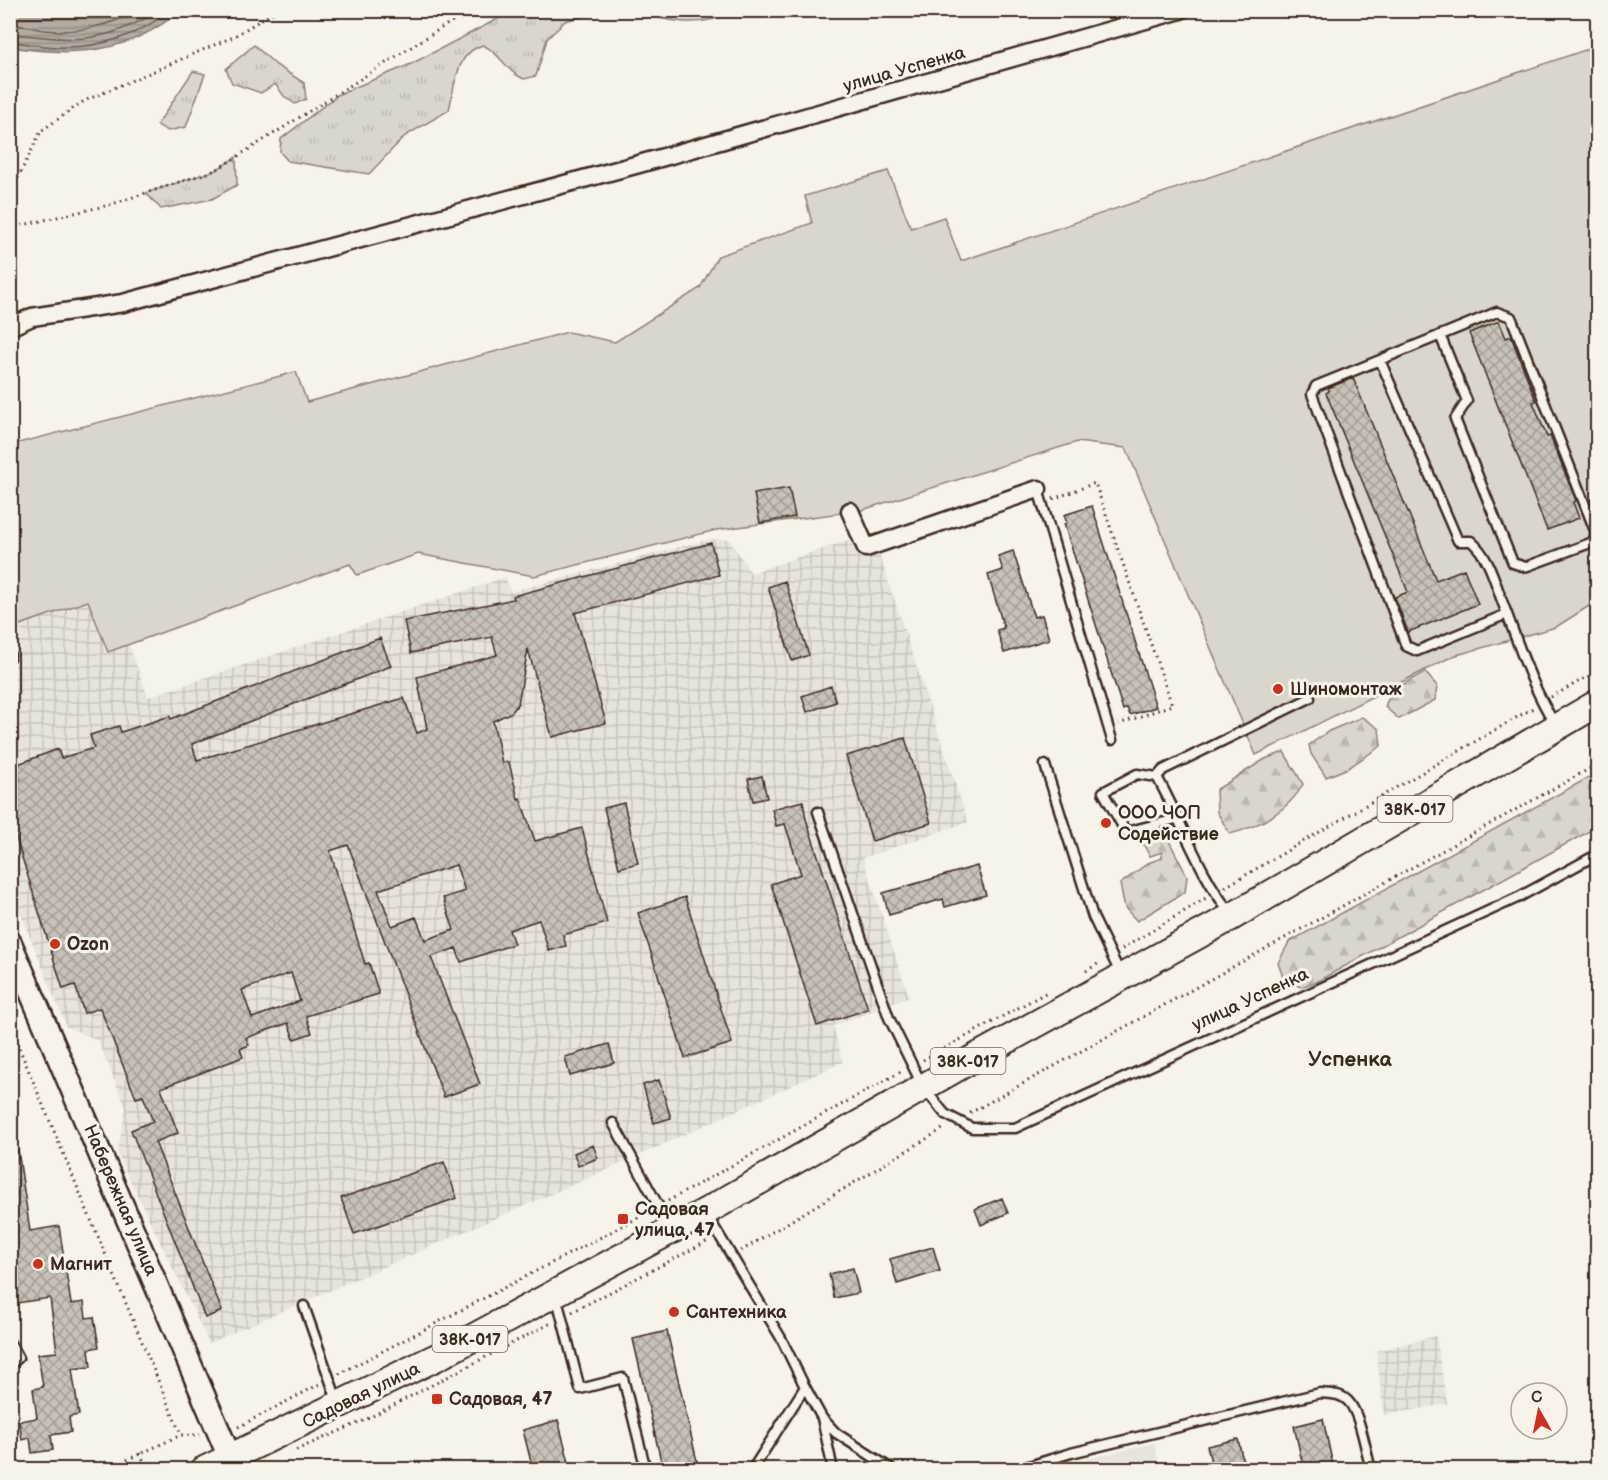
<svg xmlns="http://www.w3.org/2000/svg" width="1608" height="1480" viewBox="0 0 1608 1480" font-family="'Balsamiq Sans',sans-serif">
<defs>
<pattern id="industrial-grid" width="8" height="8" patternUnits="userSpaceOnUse" patternTransform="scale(1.5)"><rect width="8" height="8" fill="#e9e4d9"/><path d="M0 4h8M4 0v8" fill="none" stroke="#c9c4ba"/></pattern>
<pattern id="grass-tufts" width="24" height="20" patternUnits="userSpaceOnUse" patternTransform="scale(1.5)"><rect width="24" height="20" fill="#dbd6cb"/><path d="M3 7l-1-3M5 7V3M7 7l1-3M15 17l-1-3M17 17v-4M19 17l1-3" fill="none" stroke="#bdb8ae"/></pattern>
<pattern id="forest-firs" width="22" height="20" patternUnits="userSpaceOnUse" patternTransform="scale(1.5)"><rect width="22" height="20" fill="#dbd6cb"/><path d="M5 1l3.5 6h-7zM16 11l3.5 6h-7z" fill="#bdb8ae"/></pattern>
<pattern id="water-rules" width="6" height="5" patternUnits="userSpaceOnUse" patternTransform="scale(1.5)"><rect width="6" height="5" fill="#b4aca0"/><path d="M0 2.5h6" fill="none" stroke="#948c82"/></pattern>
<pattern id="building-cross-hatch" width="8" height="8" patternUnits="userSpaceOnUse" patternTransform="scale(1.5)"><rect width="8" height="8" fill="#c8c1b6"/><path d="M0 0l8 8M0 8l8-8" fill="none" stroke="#a49d93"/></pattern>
</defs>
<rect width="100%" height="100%" fill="#f7f3e8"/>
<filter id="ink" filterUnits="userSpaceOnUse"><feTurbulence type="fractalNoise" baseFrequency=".0167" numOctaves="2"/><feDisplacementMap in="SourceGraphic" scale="12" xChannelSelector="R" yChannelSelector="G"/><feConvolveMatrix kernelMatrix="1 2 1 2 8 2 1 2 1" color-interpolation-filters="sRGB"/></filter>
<g filter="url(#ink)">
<path fill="#e9e4d9" d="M1154,1443L1160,1469H1046Z"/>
<path fill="url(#industrial-grid)" d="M872,532L968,822L863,858L909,997L833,1026L843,1062L618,1165L209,1343L117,1153L126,1108L98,1041L66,1026L11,890L10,749L15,738L10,717V603L21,625L88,601L108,652L129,645L148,697L506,577L510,592L710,539H729L751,573Z
M1436,1336L1447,1404L1384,1415L1376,1351Z"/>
<path fill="url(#grass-tufts)" stroke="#8b8074" stroke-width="1.5" d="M513,11H604L565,21L547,39L536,76L524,79C504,70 503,55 483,45C456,52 455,85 449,110L405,136L369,174L288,161L280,152L281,139L339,94L411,64Z
M630,11H736C696,30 670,21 630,11Z
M254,45L276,65L304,83L306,99L295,104L284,96L275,84L261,93L232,83L226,69Z
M193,71L205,74L186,127L168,131L157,125Z
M236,157L237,185L212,199L161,209L146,193L216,170Z"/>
<path fill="url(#forest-firs)" stroke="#8b8074" stroke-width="1.5" d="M1425,672L1437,686L1435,700L1399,719L1385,707C1390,688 1409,681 1425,672Z
M1362,717L1379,729L1381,746L1348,768L1326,777L1311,754L1309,745L1329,731Z
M1284,752L1303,784C1290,810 1258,827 1230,834L1217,812L1216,790L1265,759Z
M1597,773V827L1318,981L1301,987L1284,980L1278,963L1289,942Z
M1164,831L1187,876L1185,892L1137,921L1125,908L1120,884L1148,863L1162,858V852L1150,856L1142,842Z"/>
<path fill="#dbd6cb" stroke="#8b8074" stroke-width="1.5" d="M1597,46V601L1556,627L1453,656L1256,755L1126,448L1077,442L862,510L716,530L534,576L418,554L357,575L350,564L108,652L88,601L20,625L11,603L10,445L296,372L307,402L568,332L615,342L700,288L718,256L812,223L805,196L888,171L911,228L944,217L961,261Z"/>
<path fill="url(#water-rules)" stroke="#84786c" stroke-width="1.5" d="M10,11L11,10L180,11C128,54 75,57 11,47Z"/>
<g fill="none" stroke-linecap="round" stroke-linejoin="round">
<path stroke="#6b5e52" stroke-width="1.5" d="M10,25C22,25 33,28 44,30C79,34 109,25 141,10
M10,34C60,37 85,47 134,24C142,20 152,16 159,10
M10,42C28,43 44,47 62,47C100,48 141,35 170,10"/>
</g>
<path fill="url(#building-cross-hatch)" stroke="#3b2a1e" stroke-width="1.5" fill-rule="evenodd" d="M1499,321L1506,338L1511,336L1536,401L1533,402L1547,437L1550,436L1576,501L1573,502L1579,518L1547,530L1469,333Z
M1353,378L1436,580L1464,569L1478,604L1408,632L1395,597L1408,592L1326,393L1329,391L1328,388Z
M789,488L795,517L760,523L754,494Z
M1092,506L1156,707L1130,715L1127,708L1123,710L1064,524L1067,523L1064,515Z
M711,543L719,575L575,613L606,723L552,737L528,649L518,704L512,712L493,721L502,763L509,762L518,799L520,798L535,841L582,828L607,923L563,935L566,946L549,951L539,920L509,930L514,944L461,962L456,948L431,957L480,1084L444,1097L348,845L330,851L365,964L369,963L379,994L306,1016L312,1033L294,1039L288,1023L246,1038L249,1045L240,1049L243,1057L161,1088L178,1133L155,1142L222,1311L205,1318L131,1130L153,1121L143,1096L136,1098L100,1008L84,1013L75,985L63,989L10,819V783L20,780L13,766L58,749L61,758L94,748L90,735L119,726L121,732L170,716L171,719L380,638L391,666L192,744L197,760L404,698L417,733L427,729L417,677L497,655L492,637L411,653L404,621L514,599L513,596ZM456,865L465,891L443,898L454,930L425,940L416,917L392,926L378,890ZM291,973L300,1001L252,1018L242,990Z
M1013,551L1034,617L1042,615L1049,639L1004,653L997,630L1004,628L988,575L1003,570L998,556Z
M785,581L809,655L792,661L768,587Z
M831,686L836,702L807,712L802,696Z
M905,738L931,823L872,841L846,756Z
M762,776L767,798L753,801L748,779Z
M803,801L806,819L868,1009L817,1026L771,884L801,874L785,824L776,826L772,809Z
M624,803L638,863L619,868L604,808Z
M977,866L986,895L945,907L943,899L889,915L883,893Z
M685,897L732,1043L685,1058L638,913Z
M609,1044L614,1063L570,1076L565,1057Z
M659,1080L671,1118L654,1123L643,1085Z
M593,1145L598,1158L578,1166L574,1153Z
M10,1150H18L30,1231L59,1226L71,1304L84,1302L86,1318L94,1317L99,1347L89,1349L91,1367L72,1369L79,1415L69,1417L71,1432L51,1435L53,1450L32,1453L30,1438L22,1440L19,1421L37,1418L33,1389L43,1387L38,1354L57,1352L50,1298L10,1304Z
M444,1162L457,1198L354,1234L341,1198Z
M1002,1198L1008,1213L981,1225L975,1209Z
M933,1247L940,1271L897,1284L890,1259Z
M853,1268L859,1293L834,1298L829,1274Z
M667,1331L699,1470H663L633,1339Z
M1323,1419L1334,1470H1304L1294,1426Z
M558,1420L571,1470H533L523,1430Z
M1238,1439L1245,1470H1213L1207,1446Z"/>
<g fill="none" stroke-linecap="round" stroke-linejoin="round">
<g stroke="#3b2a1e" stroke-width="13">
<path id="service" d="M1380,360L1497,312L1511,317L1596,533L1593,542L1525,567L1513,563L1455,419L1467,401L1440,335
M1038,489L1112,740
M1507,614L1417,651L1406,646L1312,394L1316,386L1380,360L1458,541H1471C1489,557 1494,579 1502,601C1518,642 1531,686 1555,724
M10,654V657
M1045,765L1093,917L1121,975
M1157,777L1163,770L1310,698
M818,812L889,1018L923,1087L945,1114L972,1128H1015L1519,897L1598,854
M1180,818L1126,832L1103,792L1137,774L1157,777C1182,822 1199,874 1231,914
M613,1123L670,1227
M707,1215L781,1338L805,1387L752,1470
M556,1295L580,1389L623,1378L646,1470
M304,1306L338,1403
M10,1343L18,1358L10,1365
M805,1387L822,1418L836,1433L893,1470
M822,1418L833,1470
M1016,1470L1071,1453L1320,1393C1330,1394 1340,1393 1348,1401C1360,1413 1366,1452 1371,1470"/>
</g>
<g stroke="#3b2a1e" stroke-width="21">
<path id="minor" d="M10,327L32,317L123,303L639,164L1181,10
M850,511L866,548L1038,489"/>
</g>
<g stroke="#3b2a1e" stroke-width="27">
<path id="secondary" d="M10,943L230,1458"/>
</g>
<g stroke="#3b2a1e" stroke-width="30">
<path id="primary" d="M204,1470L439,1356L705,1212L976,1057L1233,916L1598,703"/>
</g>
<path stroke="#3b2a1e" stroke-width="3" stroke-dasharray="1.5 4.5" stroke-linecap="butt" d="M10,194L41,131L84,101L233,37L277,10
M10,228L109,205L216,170L470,10
M1053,499L1095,483L1172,705L1119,724
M1551,697L1598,671
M1225,887L1533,708
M1122,949L1206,898
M1086,971L1101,962
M10,1026L181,1435
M923,1060L1049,991
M970,1113L1598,764
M668,1201L904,1070
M741,1251L946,1127
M572,1312L710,1240
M339,1374L649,1212
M238,1427L320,1384
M296,1450L363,1421L553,1322
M140,1453L148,1470
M105,1470L181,1435H200"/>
<use href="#service" stroke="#f7f3e8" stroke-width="8"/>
<use href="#minor" stroke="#f7f3e8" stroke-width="16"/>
<use href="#secondary" stroke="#f7f3e8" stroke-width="22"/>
<use href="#primary" stroke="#f7f3e8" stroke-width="26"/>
</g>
</g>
<g fill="#c8321e" stroke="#f7f3e8" stroke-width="2">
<circle cx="1278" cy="689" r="6"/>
<circle cx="1106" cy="823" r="6"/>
<circle cx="55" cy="944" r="6"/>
<rect x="617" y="1213" width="12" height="12" rx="3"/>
<circle cx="38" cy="1264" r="6"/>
<circle cx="674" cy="1312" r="6"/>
<rect x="431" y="1393" width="12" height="12" rx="3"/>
</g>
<g text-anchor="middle" stroke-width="6" stroke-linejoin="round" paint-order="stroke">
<g fill="#f7f3e8" stroke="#73665b" stroke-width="1.5">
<rect x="1377.5" y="796" width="75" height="26" rx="4.5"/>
<rect x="930.5" y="1048" width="75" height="26" rx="4.5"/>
<rect x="432.5" y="1326" width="75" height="26" rx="4.5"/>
</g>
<g font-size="16" font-weight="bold" fill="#3b2a1e">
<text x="1415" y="815">38К-017</text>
<text x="968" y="1067">38К-017</text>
<text x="470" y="1345">38К-017</text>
</g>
<g font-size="18" fill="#3b2a1e" stroke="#f7f3e8">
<text transform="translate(904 69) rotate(-16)" y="6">улица Успенка</text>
<text transform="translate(1250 999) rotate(-25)" y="6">улица Успенка</text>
<text transform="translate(121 1200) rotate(67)" y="6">Набережная улица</text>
<text transform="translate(361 1395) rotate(-26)" y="6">Садовая улица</text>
</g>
<g font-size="18" font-weight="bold" fill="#3b2a1e" stroke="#f7f3e8" text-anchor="start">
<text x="1290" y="695">Шиномонтаж</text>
<text x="1118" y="819">ООО ЧОП<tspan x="1118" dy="21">Содействие</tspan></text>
<text x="67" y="950">Ozon</text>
<text x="635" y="1215">Садовая<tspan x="635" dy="21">улица, 47</tspan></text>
<text x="50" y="1270">Магнит</text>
<text x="686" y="1318">Сантехника</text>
<text x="449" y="1405">Садовая, 47</text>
</g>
<g font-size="21" font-weight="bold" fill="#3b2a1e" stroke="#f7f3e8">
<text x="1350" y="1066">Успенка</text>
</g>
</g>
<rect width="1608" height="1480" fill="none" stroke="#f7f3e8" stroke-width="36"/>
<rect x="18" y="18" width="1572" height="1444" fill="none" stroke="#3b2a1e" stroke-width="2" filter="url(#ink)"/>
<g transform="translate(1539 1411) rotate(351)"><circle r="28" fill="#f7f3e8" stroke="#aca397" stroke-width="1.5"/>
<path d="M0-4.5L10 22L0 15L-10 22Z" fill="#c8321e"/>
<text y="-9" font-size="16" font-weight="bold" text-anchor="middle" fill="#3b2a1e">С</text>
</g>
</svg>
